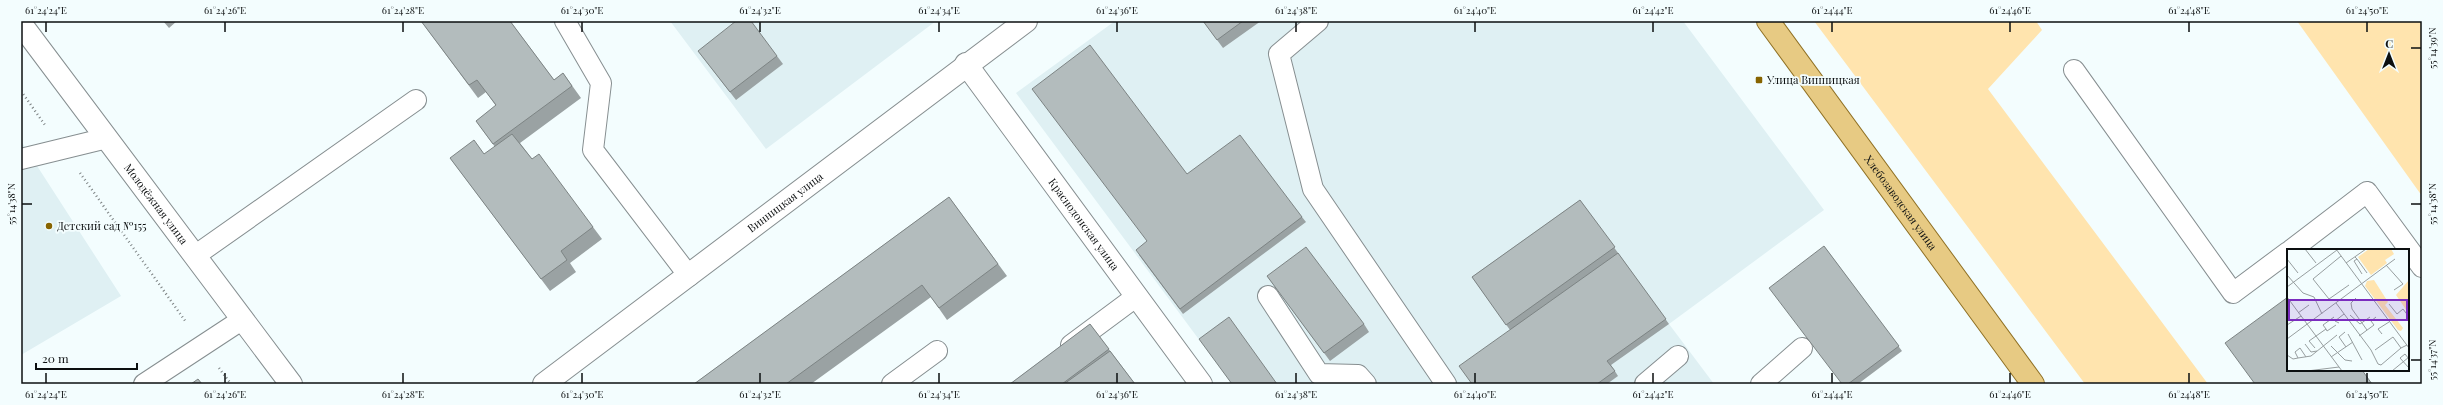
<svg xmlns="http://www.w3.org/2000/svg" width="2443" height="405" viewBox="0 0 2443 405" font-family="'Playfair Display',serif">
<rect width="100%" height="100%" fill="#f3fdfe"/>
<path fill="#dff0f3" d="M670,21H936L766,149Z
M1115,21H1683L1824,210L1669,324L1714,384H1232L1016,93Z
M21,141L121,296L21,355Z"/>
<path fill="#ffe4ae" d="M1814,21H2036L2042,30L1988,89L2208,384H2085Z
M2297,21H2422V196Z"/>
<g fill="none" stroke-linecap="round" stroke-linejoin="round">
<g stroke="#868e90" stroke-width="22">
<path id="service" d="M565,21L601,83L593,150L689,276
M1318,21L1279,54L1313,189L1446,384
M2074,70L2233,293L2288,252
M21,159L107,138
M2291,250L2367,192L2422,267
M196,255L416,100
M1268,296L1319,374L1358,375L1366,384
M1071,345L1137,296
M144,384L243,319
M892,384L937,351
M1645,384L1678,356
M1761,384L1802,348"/>
</g>
<g stroke="#868e90" stroke-width="24">
<g id="minor">
<path id="s1" d="M21,24L291,384"/>
<path id="s2" d="M966,64L1201,384"/>
</g>
</g>
<g stroke="#868e90" stroke-width="24">
<g id="tertiary">
<path id="s3" d="M544,384L1026,21"/>
</g>
</g>
<g stroke="#907125" stroke-width="24">
<g id="primary">
<path id="s4" d="M1768,21L2033,384"/>
</g>
</g>
<path stroke="#7e8485" stroke-width="2.5" stroke-dasharray="1 3" stroke-linecap="butt" d="M21,91L45,125
M80,173L186,322
M219,368L231,384"/>
<use href="#service" stroke="#fff" stroke-width="20"/>
<use href="#minor" stroke="#fff" stroke-width="22"/>
<use href="#tertiary" stroke="#fff" stroke-width="22"/>
<use href="#primary" stroke="#e7ca83" stroke-width="22"/>
</g>
<path fill="#9aa2a3" d="M163,21H177L169,28Z
M421,21H510L554,80L563,73L581,98L520,143L532,159L593,227L602,239L570,263L576,272L550,291L450,158L484,154L495,147L476,121L496,106L486,92L478,98Z
M1203,21H1261L1223,48Z
M698,51L777,56L783,64L736,100Z
M1187,174L1302,217L1306,222L1183,314L1139,255Z
M949,197L1007,276L947,320L931,297L811,384H694Z
M1580,200L1669,324L1611,365L1618,376L1607,384H1472L1510,330L1472,277Z
M1824,246L1902,351L1858,384H1842Z
M1267,276L1364,324L1369,332L1330,361Z
M1090,324L1135,384H1010Z"/>
<path fill="#b3bcbd" stroke="#7d8484" d="M421,21H510L554,80L563,73L572,86L493,144L476,121L496,105L477,80L469,85Z
M736,21H751L777,56L730,92L698,51Z
M1203,21H1243L1217,40Z
M1090,45L1187,174L1240,135L1302,217L1180,309L1136,250L1147,241L1032,89Z
M512,134L532,159L539,154L593,227L561,251L567,260L541,279L450,158L474,140L484,154Z
M949,197L998,264L939,308L922,285L786,384H694Z
M1580,200L1615,247L1506,325L1472,277Z
M1824,246L1899,346L1848,384H1842L1769,288Z
M1306,247L1364,324L1324,353L1267,276Z
M1618,253L1666,319L1607,361L1615,371L1597,384H1472L1459,366Z
M2288,297V370H2362L2372,384H2255L2225,343Z
M1229,317L1277,384H1232L1199,339Z
M1090,324L1109,349L1062,384H1010Z
M1110,351L1135,384H1064Z
M198,379L202,384H191Z"/>
<path fill="none" stroke="#0c0f10" stroke-width="1.5" d="M46,22V32M225,22V32M403,22V32M582,22V32M760,22V32M939,22V32M1117,22V32M1296,22V32M1475,22V32M1653,22V32M1832,22V32M2010,22V32M2189,22V32M2367,22V32M2411,48H2421M22,204H32M2411,204H2421M2411,360H2421M46,373V383M225,373V383M403,373V383M582,373V383M760,373V383M939,373V383M1117,373V383M1296,373V383M1475,373V383M1653,373V383M1832,373V383M2010,373V383M2189,373V383M2367,373V383"/>
<g fill="#876400" stroke="#f3fdfe" stroke-width="1.5">
<rect x="1755" y="76" width="8" height="8" rx="2"/>
<circle cx="49" cy="226" r="4"/>
</g>
<g text-anchor="middle" stroke-width="3.5" stroke-linejoin="round" paint-order="stroke">
<g font-size="11" fill="#0c0f10" stroke="#f3fdfe" text-anchor="start">
<text x="1767" y="84">Улица Винницкая</text>
<text x="57" y="230">Детский сад №155</text>
</g>
<g font-size="11" fill="#0c0f10" stroke="#f3fdfe">
<text dy="4" stroke="none"><textPath href="#s4" startOffset="225">Хлебозаводская улица</textPath></text>
<text dy="4" stroke="none"><textPath href="#s1" startOffset="225">Молодёжная улица</textPath></text>
<text dy="4" stroke="none"><textPath href="#s3" startOffset="302">Винницкая улица</textPath></text>
<text dy="4" stroke="none"><textPath href="#s2" startOffset="199">Краснодонская улица</textPath></text>
</g>
</g>
<g transform="translate(2287 249)">
<rect width="122" height="122" fill="#f3fdfe"/>
<path d="M82,0H104L107,5L98,11L100,14L84,26L71,8ZM87,31L101,53L98,56L116,79L114,82L111,81L78,37L80,32ZM122,31V65L109,46Z" fill="#ffe4ae"/>
<path fill="none" stroke="#979e9f" stroke-width="1" d="M18,0L29,14M49,0L122,99M54,7L26,30L42,50L62,36M68,8L70,10L67,12L75,25M0,10L11,24M70,10L80,24M59,14L79,0M99,16L116,35L107,41M0,26L16,44L27,48L35,65M0,38L50,1M0,48L55,122M69,49L64,54L65,60L80,81M49,54L84,101L91,115L94,116L114,99M102,55L110,65L116,60L122,68M11,64L22,56M63,66L73,75L83,68M52,74L48,72L57,65M0,76L14,67M39,80L40,82L49,76M58,83L52,88L59,98M61,85L75,111M95,85L91,80L102,73M72,87L87,76L84,72L89,68M0,90L108,10M18,95L24,103L30,102M44,97L58,111L65,112M28,99L22,92L39,80L36,76L47,68M88,101L106,88L114,99L120,96M0,106L6,110L11,109M19,108L13,99L8,103L11,109L24,107L50,86M44,108L66,93M122,110L118,105L113,109L122,119M20,122L52,118M105,122L122,108"/>
<path fill="#7b2cbf" fill-opacity="0.15" stroke="#7b2cbf" stroke-width="2" d="M2,51H120V71H2Z"/>
<rect width="122" height="122" fill="none" stroke="#0c0f10" stroke-width="2"/>
</g>
<rect width="2443" height="405" fill="none" stroke="#f3fdfe" stroke-width="44"/>
<g transform="translate(2389 54)" stroke="#f3fdfe" stroke-width="3" paint-order="stroke">
<path d="M0-3L7 15L0 10L-7 15Z" fill="#0c0f10"/>
<text y="-6" font-size="11" font-weight="bold" text-anchor="middle" fill="#0c0f10">С</text>
</g>
<path d="M36 363v6h101v-6" fill="none" stroke="#0c0f10" stroke-width="2"/>
<text x="42" y="363" font-size="12" fill="#0c0f10" stroke="#f3fdfe" stroke-width="3" paint-order="stroke">20 m</text>
<rect x="22" y="22" width="2399" height="361" fill="none" stroke="#0c0f10" stroke-width="1.5"/>
<g font-size="10" text-anchor="middle" fill="#0c0f10">
<text x="46" y="14">61°24'24"E</text>
<text x="225" y="14">61°24'26"E</text>
<text x="403" y="14">61°24'28"E</text>
<text x="582" y="14">61°24'30"E</text>
<text x="760" y="14">61°24'32"E</text>
<text x="939" y="14">61°24'34"E</text>
<text x="1117" y="14">61°24'36"E</text>
<text x="1296" y="14">61°24'38"E</text>
<text x="1475" y="14">61°24'40"E</text>
<text x="1653" y="14">61°24'42"E</text>
<text x="1832" y="14">61°24'44"E</text>
<text x="2010" y="14">61°24'46"E</text>
<text x="2189" y="14">61°24'48"E</text>
<text x="2367" y="14">61°24'50"E</text>
<text transform="translate(2432 48) rotate(-90)" y="4">55°14'39"N</text>
<text transform="translate(11 204) rotate(-90)" y="4">55°14'38"N</text>
<text transform="translate(2432 204) rotate(-90)" y="4">55°14'38"N</text>
<text transform="translate(2432 360) rotate(-90)" y="4">55°14'37"N</text>
<text x="46" y="398">61°24'24"E</text>
<text x="225" y="398">61°24'26"E</text>
<text x="403" y="398">61°24'28"E</text>
<text x="582" y="398">61°24'30"E</text>
<text x="760" y="398">61°24'32"E</text>
<text x="939" y="398">61°24'34"E</text>
<text x="1117" y="398">61°24'36"E</text>
<text x="1296" y="398">61°24'38"E</text>
<text x="1475" y="398">61°24'40"E</text>
<text x="1653" y="398">61°24'42"E</text>
<text x="1832" y="398">61°24'44"E</text>
<text x="2010" y="398">61°24'46"E</text>
<text x="2189" y="398">61°24'48"E</text>
<text x="2367" y="398">61°24'50"E</text>
</g>
</svg>
